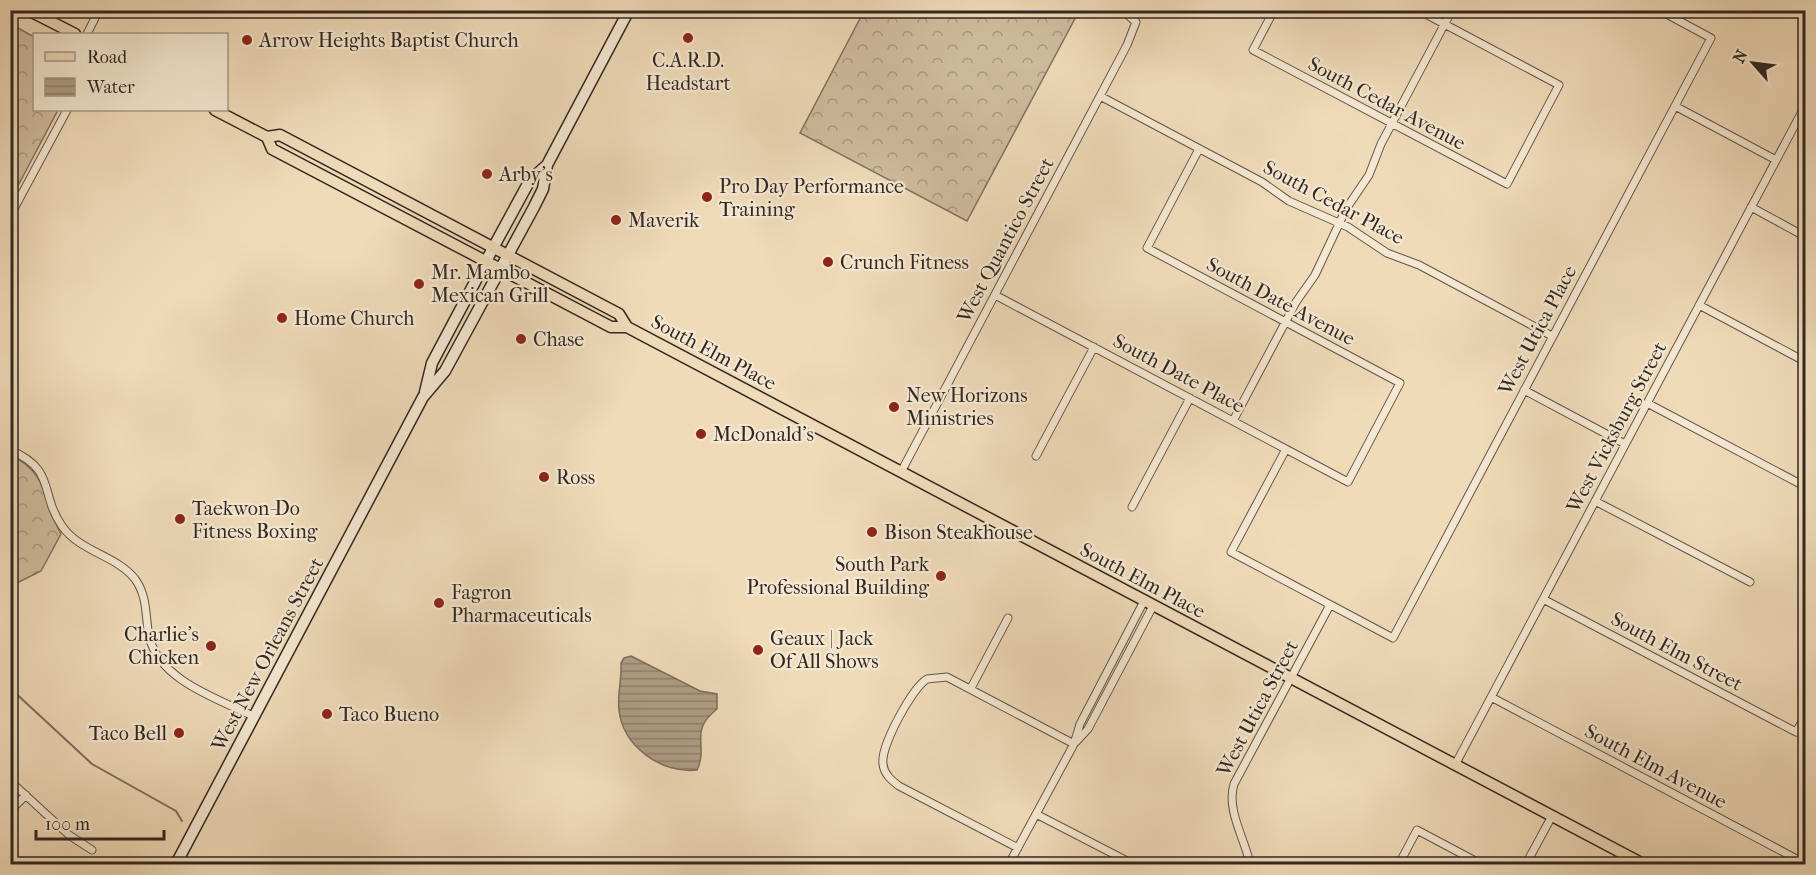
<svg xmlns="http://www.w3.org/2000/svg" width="1816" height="875" viewBox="0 0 1816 875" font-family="'IM FELL French Canon',serif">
<defs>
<pattern id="forest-crowns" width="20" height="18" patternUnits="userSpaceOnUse" patternTransform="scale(1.5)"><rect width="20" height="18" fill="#d0bc9f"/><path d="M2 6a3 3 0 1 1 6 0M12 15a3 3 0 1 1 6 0" fill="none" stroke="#a99981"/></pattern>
<pattern id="water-rules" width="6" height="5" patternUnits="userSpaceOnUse" patternTransform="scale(1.5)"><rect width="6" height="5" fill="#af9e85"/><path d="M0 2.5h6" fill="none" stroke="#8f816c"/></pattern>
</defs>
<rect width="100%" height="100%" fill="#f0dbb9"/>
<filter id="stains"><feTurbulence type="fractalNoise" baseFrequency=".00333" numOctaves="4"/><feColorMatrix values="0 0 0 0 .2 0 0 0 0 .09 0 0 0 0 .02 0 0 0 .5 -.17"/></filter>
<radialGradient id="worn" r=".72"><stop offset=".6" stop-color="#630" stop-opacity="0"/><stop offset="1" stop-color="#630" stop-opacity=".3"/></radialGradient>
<path fill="url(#forest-crowns)" stroke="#817260" stroke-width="1.5" d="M864,11H1079L967,221L800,133Z
M11,24L34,37V110H58L11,199Z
M11,456C48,471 44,503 61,534L41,571L11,586Z"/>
<path fill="url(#water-rules)" stroke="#7d6e5d" stroke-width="1.5" d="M631,656L700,691L717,694V709C688,732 709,744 697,770C662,774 623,747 619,710C617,695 622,679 621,663L624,658Z"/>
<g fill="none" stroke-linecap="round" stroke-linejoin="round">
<path stroke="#7d6e5d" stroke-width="2" d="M10,688L92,764L176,811L182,821
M1597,864V863"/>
<g stroke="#625447" stroke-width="9">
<path id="street" d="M1274,10L1253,50L1507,184L1559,85L1418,10
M87,34L99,10
M1100,96L1262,182L1289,201L1348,227L1387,253L1419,265L1552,336
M1675,106L1776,160
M1751,207L1806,237
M10,216L67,110
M995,295L1348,482L1400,383L1147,248L1199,149
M1699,305L1806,362
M1524,390L1625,444
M1647,403L1806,487
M1233,421L1296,302L1315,275L1346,209L1369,175L1381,144L1452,10
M1286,449L1231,552L1393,638L1711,38L1659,10
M10,450C57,470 39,493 62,526C80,552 116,555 135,579C148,597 145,616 149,636C159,681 219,699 255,717
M1036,456L1094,347
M901,472L1127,45L1136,22L1122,10
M1595,501L1750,582
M1132,507L1190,398
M1543,599L1796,732L1806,715
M971,688L1008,618
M1491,697L1806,864
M1076,742L1088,729L1153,606
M1455,765L1806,104
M10,781L69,835L92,850
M10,811L26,795
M1036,814L1133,864
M1018,848L899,786C891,780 884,774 883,764C880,747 912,688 927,679L947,677L1074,744
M1009,864L1074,744L1080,724L1144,601
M1250,864C1245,839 1226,810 1234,784L1330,605
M1399,864L1417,830L1481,864
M1526,864L1552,816"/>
</g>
<g stroke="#322721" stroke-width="13">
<path id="secondary" d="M425,392L432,363L493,248L530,180L547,165
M176,864L423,397L445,371L534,207L543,189L547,165L629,10"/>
</g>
<g stroke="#322721" stroke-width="13">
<path id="primary" d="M28,10L75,34
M215,110L267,137L280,135L619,314L627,327
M267,137L272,149L611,327H627L1643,864"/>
</g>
<use href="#street" stroke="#f5e8d2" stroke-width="7"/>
<use href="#secondary" stroke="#f5e8d2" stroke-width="10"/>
<use href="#primary" stroke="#f0dbb9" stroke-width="10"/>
</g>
<g fill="#8f2418" stroke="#f5e8d2" stroke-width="2">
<circle cx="688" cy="38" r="6"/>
<circle cx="247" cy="40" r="6"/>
<circle cx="487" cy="174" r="6"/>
<circle cx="707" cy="197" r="6"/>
<circle cx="616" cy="220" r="6"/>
<circle cx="828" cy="262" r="6"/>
<circle cx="419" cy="284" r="6"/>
<circle cx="282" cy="318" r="6"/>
<circle cx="521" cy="339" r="6"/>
<circle cx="894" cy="407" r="6"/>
<circle cx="701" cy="434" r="6"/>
<circle cx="544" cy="477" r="6"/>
<circle cx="180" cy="519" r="6"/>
<circle cx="872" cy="532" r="6"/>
<circle cx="941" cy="576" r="6"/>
<circle cx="439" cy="603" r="6"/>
<circle cx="211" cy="646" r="6"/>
<circle cx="758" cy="650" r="6"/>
<circle cx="327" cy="714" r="6"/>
<circle cx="179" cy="733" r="6"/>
</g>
<g text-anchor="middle" stroke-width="4.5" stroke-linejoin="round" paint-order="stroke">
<g font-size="20" fill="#322721" stroke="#f5e8d2" text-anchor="start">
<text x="259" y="47">Arrow Heights Baptist Church</text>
<text x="688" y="67" text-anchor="middle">C.A.R.D.<tspan x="688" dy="23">Headstart</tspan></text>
<text x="499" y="181">Arby's</text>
<text x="719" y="193">Pro Day Performance<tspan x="719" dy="23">Training</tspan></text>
<text x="628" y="227">Maverik</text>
<text x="840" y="269">Crunch Fitness</text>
<text x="431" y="279">Mr. Mambo<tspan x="431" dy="23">Mexican Grill</tspan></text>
<text x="294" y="325">Home Church</text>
<text x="533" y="346">Chase</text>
<text x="906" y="402">New Horizons<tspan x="906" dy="23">Ministries</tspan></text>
<text x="713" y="441">McDonald's</text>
<text x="556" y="484">Ross</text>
<text x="192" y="515">Taekwon-Do<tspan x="192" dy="23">Fitness Boxing</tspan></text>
<text x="884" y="539">Bison Steakhouse</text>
<text x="929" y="571" text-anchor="end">South Park<tspan x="929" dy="23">Professional Building</tspan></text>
<text x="451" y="599">Fagron<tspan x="451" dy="23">Pharmaceuticals</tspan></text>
<text x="199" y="641" text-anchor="end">Charlie's<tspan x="199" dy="23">Chicken</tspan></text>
<text x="770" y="645">Geaux | Jack<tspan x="770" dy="23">Of All Shows</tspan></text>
<text x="339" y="721">Taco Bueno</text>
<text x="167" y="740" text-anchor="end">Taco Bell</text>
</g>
<g font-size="20" fill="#322721" stroke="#f5e8d2">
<text transform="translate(1387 103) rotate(28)" y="7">South Cedar Avenue</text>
<text transform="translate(1334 202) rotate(28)" y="7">South Cedar Place</text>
<text transform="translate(1005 240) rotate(-62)" y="7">West Quantico Street</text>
<text transform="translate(1281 301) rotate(28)" y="7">South Date Avenue</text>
<text transform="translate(1537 330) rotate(-62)" y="7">West Utica Place</text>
<text transform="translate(714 352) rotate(28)" y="7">South Elm Place</text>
<text transform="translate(1179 373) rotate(28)" y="7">South Date Place</text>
<text transform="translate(1616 427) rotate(-62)" y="7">West Vicksburg Street</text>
<text transform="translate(1143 580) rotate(28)" y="7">South Elm Place</text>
<text transform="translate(1677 651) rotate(28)" y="7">South Elm Street</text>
<text transform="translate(267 654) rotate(-62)" y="7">West New Orleans Street</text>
<text transform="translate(1257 708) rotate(-62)" y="7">West Utica Street</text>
<text transform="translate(1656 766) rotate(28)" y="7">South Elm Avenue</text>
</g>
</g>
<rect width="1816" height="875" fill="none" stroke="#f0dbb9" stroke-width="36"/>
<rect x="12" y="12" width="1792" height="851" fill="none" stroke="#322721" stroke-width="3"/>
<rect x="18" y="18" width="1780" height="839" fill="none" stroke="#322721" stroke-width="1.5"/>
<rect x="33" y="33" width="195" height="78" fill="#f5e8d2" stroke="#a79b8b" stroke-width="1.5"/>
<rect x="45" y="52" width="30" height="9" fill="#f0dbb9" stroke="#a79b8b" stroke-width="1.5"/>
<text x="87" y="63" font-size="18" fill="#322721">Road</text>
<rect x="45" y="78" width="30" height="18" fill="url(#water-rules)" stroke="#a79b8b" stroke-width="1.5"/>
<text x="87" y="93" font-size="18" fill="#322721">Water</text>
<g transform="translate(1753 63) rotate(298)" stroke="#f5e8d2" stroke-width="4.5" paint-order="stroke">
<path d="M0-4.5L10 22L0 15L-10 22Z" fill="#322721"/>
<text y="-9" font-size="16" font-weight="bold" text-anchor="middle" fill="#322721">N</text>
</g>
<path d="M36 830v9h128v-9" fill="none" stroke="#322721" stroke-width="3"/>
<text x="45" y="830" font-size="18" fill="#322721" stroke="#f5e8d2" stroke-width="4.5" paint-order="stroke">100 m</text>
<rect width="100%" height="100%" filter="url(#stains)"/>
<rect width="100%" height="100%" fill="url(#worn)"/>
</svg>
